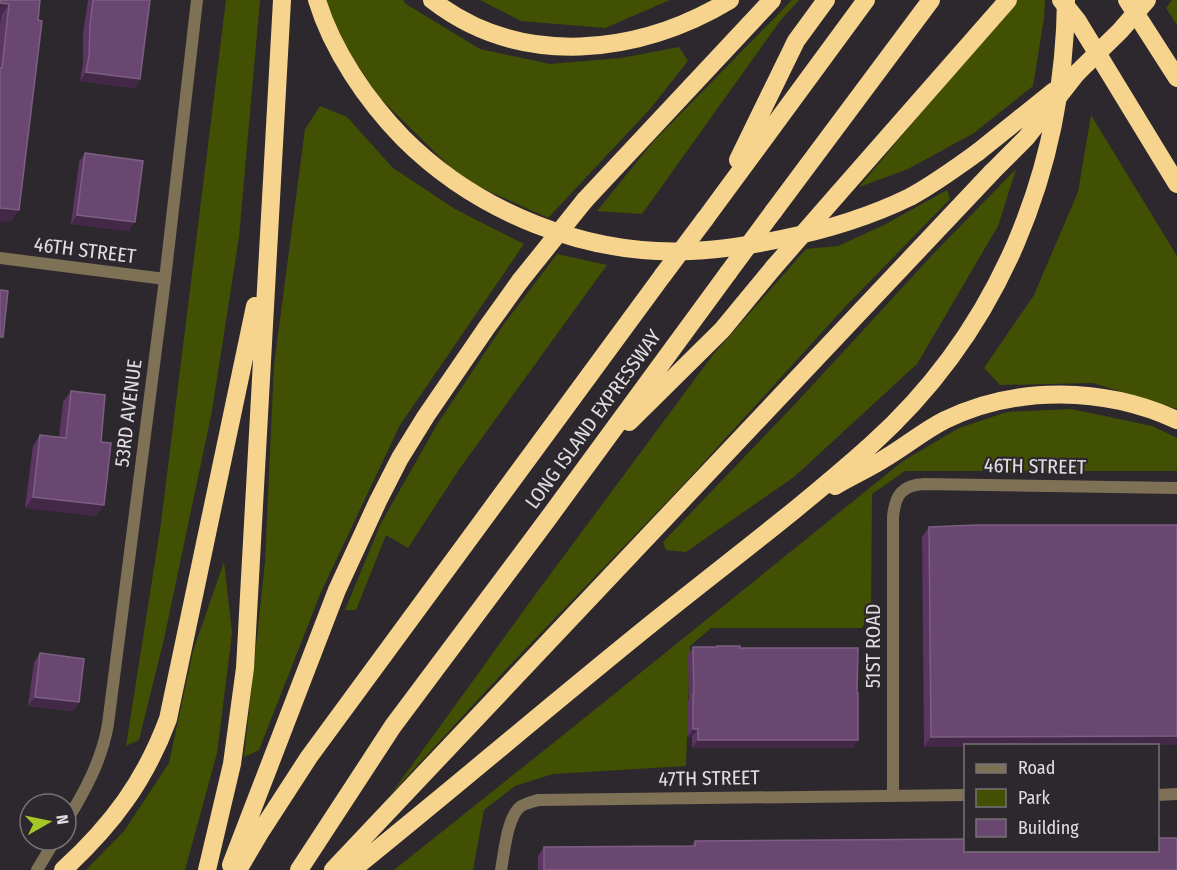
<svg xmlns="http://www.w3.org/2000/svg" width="1177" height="870" viewBox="0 0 1177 870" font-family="'Fira Sans Condensed',sans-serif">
<rect width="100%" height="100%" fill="#2d282e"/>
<path fill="#415002" d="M226,0H260L239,237L212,411L164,639L139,740L126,746L161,523Z
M326,0H403L406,4L480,49L550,64L621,58L679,47L688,61L650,109L548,218L462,179L380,98L335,32Z
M480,0H670L605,28L521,21Z
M792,0H799L780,21L642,214L597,211L652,143Z
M1015,0H1045L1044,18L1033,86L974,133L908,169L859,187Z
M1172,0H1177V25L1166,8Z
M320,106L347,117L393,168L455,209L524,244L400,425L321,592L259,750L244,757L265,562L274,365L305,129Z
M1091,115L1177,256V409L1093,383L1000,385L984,368L1034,295L1078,192Z
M1016,169L998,226L917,364L794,477L686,552L666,550L663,542L797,402L936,251Z
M947,190L950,199L844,308L683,485L510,665L391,794L535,595L712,356L806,249L838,246L884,225Z
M557,254L607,265L458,471L408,548L386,535L356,610H345L381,523L438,423L504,324Z
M1071,409L1152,426L1177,438V471H905L872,494L871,612L862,628H711L690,646L686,766L553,774L515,786L484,810L473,870H394L577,724L903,461L959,428L1007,412Z
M224,562L232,633L217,753L185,870H86L124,831L169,763L193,651Z"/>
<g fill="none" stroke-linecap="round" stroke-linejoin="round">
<path stroke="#7f7156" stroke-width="12" d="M0,258L165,279
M1158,795L1177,794
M893,796V517C895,495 902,485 924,484L1177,488
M66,822C85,791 102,760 108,724L165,279L197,0
M37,870L55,840
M501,870C504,854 507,818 520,807C525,803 532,802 538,800L966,795"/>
<path stroke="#f6d48e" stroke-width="18" d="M317,0C332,50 367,101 403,138C477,212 585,256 691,251C721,250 751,245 781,239C826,230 869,217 910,197C934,184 956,168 978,152
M432,0C521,69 639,55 730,0
M1077,73L1120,31L1147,0
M738,160L796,41L826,0
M837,195L1008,0
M585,200L772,0
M773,212L931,0
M705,219L866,0
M629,422L722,330L774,267
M835,486C852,476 870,468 887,457C907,445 925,430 945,420C1017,385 1105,387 1177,420
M231,865L337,590L378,501L400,458L426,416L487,327L520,281
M63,870C112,825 145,781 168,719L255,306
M207,870L232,764L245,668L282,0
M238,870L261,831L309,757L663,275
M299,870L393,726L547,520L728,273
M333,870L992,172
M352,870C454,788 554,702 656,620C728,562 802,507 871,445C999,330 1064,171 1066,0"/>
<path stroke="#f6d48e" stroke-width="18" d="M1061,0L1077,20L1177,184
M1127,0L1177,78
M978,152L1054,91
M992,172L1026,138L1077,73
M774,267L837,195
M728,273L773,212
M663,275L705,219
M520,281L585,200"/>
</g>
<path fill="#5c3564" d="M0,0H40L11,222L0,221V26L1,16H0Z
M88,0H150L140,79L134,88L80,81L83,64V33Z
M85,153L129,231L71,224L79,162Z
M71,391L101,442L104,505L96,516L25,508L33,446L40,435L59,437L63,402Z
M1177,525V745L966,746L924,747L922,537L929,527Z
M717,646L739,648L853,748H692V737H687V702L689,699L688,655L693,647H716Z
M40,653L79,702L73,711L28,706L34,662Z
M695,841L1177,870H538V856L544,847L691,846Z"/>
<path fill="#432848" d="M0,3L9,4L1,16H0Z
M86,72L140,79L134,88L80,81Z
M0,208L19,210L11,222L0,221Z
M77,215L135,222L129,231L71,224Z
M33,497L104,505L96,516L25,508Z
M35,697L79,702L73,711L28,706Z
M693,729H698L692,737H687Z
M1177,736V745L966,746V747H924L931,737Z
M698,740H858L853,748H692Z"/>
<path fill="#6a4771" stroke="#7d5f83" stroke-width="1.5" d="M0,0H40L38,20L42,21L19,210L0,208V68H2L9,4L0,3Z
M93,0H150L140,79L86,72L89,56L90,25Z
M85,153L143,161L135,222L77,215Z
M0,290L8,291L3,337H0Z
M71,391L105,395L101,442L111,443L104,505L33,497L40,435L66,438Z
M977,525H1177V736L931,737L929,527Z
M717,646H740L739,648H858L857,693H858V740H698V729H693V694H694L693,647H717Z
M40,653L84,659L79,702L35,697Z
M1158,838H1177V870H544V847L695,846V841L966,839V850H1158Z"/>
<g text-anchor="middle" stroke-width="4.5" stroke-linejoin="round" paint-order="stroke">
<g font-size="20" fill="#e1dee2" stroke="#2d282e">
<text transform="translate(85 250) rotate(7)" y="7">46TH STREET</text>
<text transform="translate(128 413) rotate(-83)" y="7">53RD AVENUE</text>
<text transform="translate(593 419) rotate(-54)" y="7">LONG ISLAND EXPRESSWAY</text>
<text transform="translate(1035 466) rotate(1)" y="7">46TH STREET</text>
<text transform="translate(873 646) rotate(-90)" y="7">51ST ROAD</text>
<text transform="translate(709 778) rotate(-1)" y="7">47TH STREET</text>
</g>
</g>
<rect x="964" y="744" width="195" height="108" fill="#2d282e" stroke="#757176" stroke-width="1.5"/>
<rect x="976" y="764" width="30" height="9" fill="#7f7156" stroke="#757176" stroke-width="1.5"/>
<text x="1018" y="774" font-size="18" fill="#e1dee2">Road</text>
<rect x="976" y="789" width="30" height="18" fill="#415002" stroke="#757176" stroke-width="1.5"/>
<text x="1018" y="804" font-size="18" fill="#e1dee2">Park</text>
<rect x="976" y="819" width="30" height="18" fill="#6a4771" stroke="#757176" stroke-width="1.5"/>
<text x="1018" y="834" font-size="18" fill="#e1dee2">Building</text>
<g transform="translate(48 822) rotate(81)"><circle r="28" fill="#2d282e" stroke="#757176" stroke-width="1.5"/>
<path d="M0-4.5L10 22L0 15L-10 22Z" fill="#a4c825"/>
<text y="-9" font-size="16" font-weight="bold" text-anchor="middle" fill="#e1dee2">N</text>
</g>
</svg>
